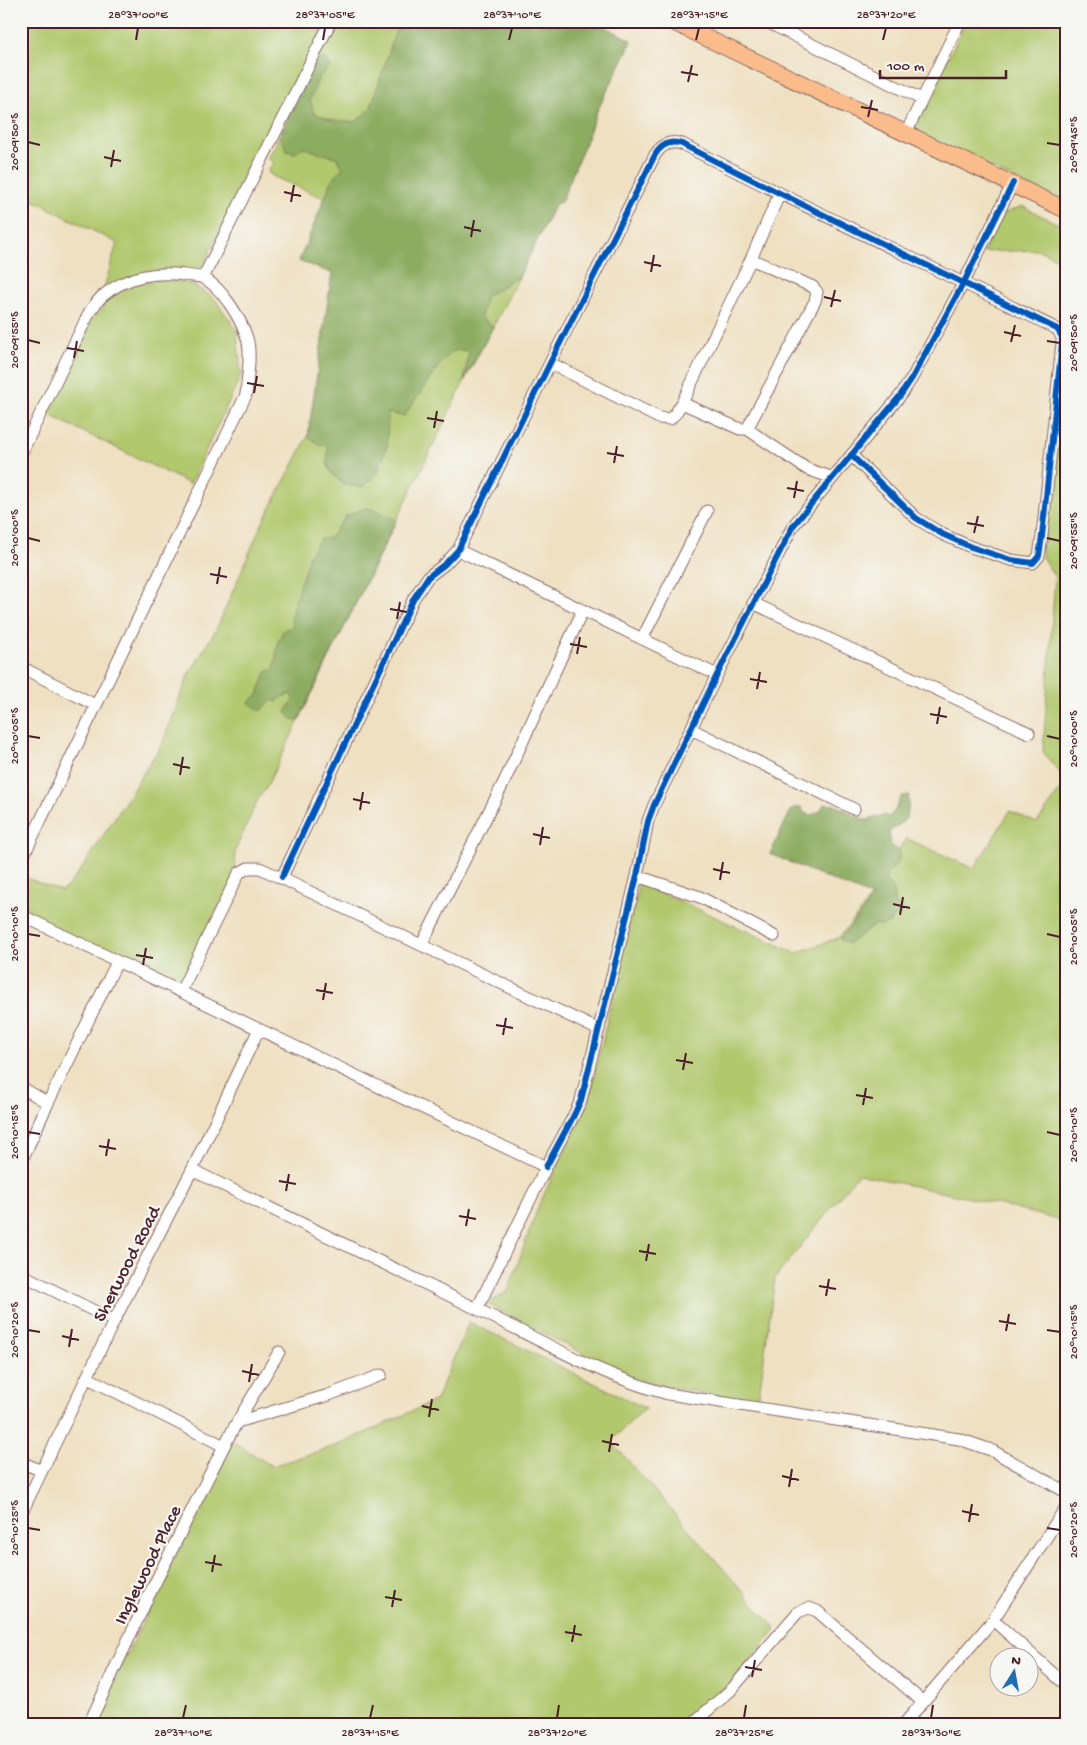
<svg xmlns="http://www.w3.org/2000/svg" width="1087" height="1745" viewBox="0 0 1087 1745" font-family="'Gochi Hand',sans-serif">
<rect width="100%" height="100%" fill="#f6f6f2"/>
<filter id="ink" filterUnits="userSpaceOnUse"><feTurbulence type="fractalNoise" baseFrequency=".02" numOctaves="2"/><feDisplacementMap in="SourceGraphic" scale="10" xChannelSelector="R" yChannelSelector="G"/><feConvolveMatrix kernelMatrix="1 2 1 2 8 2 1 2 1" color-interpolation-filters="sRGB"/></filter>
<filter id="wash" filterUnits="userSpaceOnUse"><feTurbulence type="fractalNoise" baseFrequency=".0096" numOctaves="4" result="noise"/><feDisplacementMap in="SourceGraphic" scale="20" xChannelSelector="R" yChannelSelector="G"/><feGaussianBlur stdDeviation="1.12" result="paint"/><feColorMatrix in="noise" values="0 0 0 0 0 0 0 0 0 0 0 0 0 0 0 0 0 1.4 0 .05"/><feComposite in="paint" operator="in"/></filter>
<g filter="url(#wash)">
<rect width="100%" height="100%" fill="#efe0c1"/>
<path fill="#b1c86d" stroke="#7e744c" d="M21,21H327L198,275L169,270L103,292L117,243L21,194Z
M334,21H595L632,41L596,113L586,141L561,202L555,204L518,279L464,382L265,790L259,797L235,851L236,873L179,987L21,912V876L61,891L68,886L85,864L162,744L188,676L217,628L259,530L308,436L332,273L299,261L326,199L274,177L268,172L274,162L268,159Z
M966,21H1066V205L913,130Z
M1022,206L1066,228V263L1039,250L983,252L1003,214Z
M164,279L191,284L214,298L237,330L241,376L190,484L49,415L93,317L113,296L137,283Z
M1066,333V780L1043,752L1055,577L1042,557Z
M1066,782V1222L996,1204L858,1174L775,1278L758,1402L667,1387L643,1381L617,1371L487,1304L508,1291L538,1207L588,1103L639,883L796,953L838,938L862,910L906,838L974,869L1010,811L1037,823Z
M469,1322L645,1408L611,1441L776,1629L727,1688L684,1724H92L233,1442L272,1466L341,1444L436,1400Z"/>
<path fill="#8cac60" stroke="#6b6646" d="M399,21H595L632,41L596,113L586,141L561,202L555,204L518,279H512L500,289L486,295L481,317L493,327L464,381L469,350L453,351L440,364L404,416L388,413L387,447L377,475L363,487L343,485L330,471L327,462L328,450L327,446L319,444L308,436L332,273L299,261L332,180L343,167L336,157L319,153L302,147L296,153L287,151L280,135L315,58L325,59L330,67L319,77L310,100L314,113L332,120L355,122L370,110Z
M365,508L378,511L396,520L298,721L291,718L286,712L293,700L291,694L280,698L277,702L272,700L260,711L249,702L258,695L266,672L274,669L278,642L284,630L293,627L291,616L296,598L309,555L320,539L330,538L346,516Z
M909,795C908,820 909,818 889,832L890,844L899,851C901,862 893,868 886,875V882C893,887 894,893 894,902L904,910L900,916L892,917L890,923L881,926L876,924L848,944L840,939L864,910L872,897L770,854L790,812L794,808L801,807L804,813L811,815L820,811L824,804L836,805L857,817L867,820L883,815L889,817L895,810L902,796Z"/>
</g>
<g filter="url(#ink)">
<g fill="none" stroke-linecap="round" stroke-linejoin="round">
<g stroke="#846360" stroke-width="13">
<path id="minor" d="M765,21L921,99
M906,133L960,21
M203,278L331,21
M550,363L659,418L670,419L675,414L682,403L751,259L779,195
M682,403L740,429H747L815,301L817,292L813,287L751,259
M747,429L807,469L833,478
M21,454L90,311C95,305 99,298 105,294C127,276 157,271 184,275C189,276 198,276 203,278C222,287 241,319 247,338C252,355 247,378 246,395L21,861
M458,550L717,675
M753,603L1029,733
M642,639L707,511
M21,667L95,705
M691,729L854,809
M637,876L700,897L774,936
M282,877L414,598L428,577L445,564L458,550L550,363L655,155C661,145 670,140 682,144C806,208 932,267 1057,329L1062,337V343L1042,536L1039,556L1033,563L1011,560L971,547L942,534L916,518L851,455
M21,915L546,1167L477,1309L192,1170
M422,944L505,780L583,610
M181,991L239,873L248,868H260L599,1030
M21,1087L48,1103
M21,1162L48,1103L117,962
M546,1167L574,1115L581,1100L637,876L648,821L654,805L717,675L793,526L900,396L912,378L964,282L1013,183
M21,1274L114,1321
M477,1309C538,1339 603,1377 668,1394L959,1439L991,1450L1066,1492
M88,1378L224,1446
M237,1422L329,1395L381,1375
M21,1462L42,1471
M21,1514L114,1321L192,1170L259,1029
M993,1620L1066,1685
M89,1724L149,1595L224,1446L237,1422L279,1352
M692,1724L731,1690L798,1612L809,1608L817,1611L923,1702
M904,1724L993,1620L1066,1507"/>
</g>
<g stroke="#846360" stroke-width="18">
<path id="highway" d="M671,21L1066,210"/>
</g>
<use href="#minor" stroke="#fff" stroke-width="11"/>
<use href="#highway" stroke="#fabc8b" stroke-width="16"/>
<g stroke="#f6f6f2" stroke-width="9">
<path id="cycleway" d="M282,877L414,598L428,577L445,564L458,550L550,363L655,155C661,145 670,140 682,144C806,208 932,267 1057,329L1062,337V343L1042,536L1039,556L1033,563L1011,560L971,547L942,534L916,518L851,455
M546,1167L574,1115L581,1100L637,876L648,821L654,805L717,675L793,526L900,396L912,378L964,282L1013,183"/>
</g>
<use href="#cycleway" stroke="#0057b8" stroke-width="6"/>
</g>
</g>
<path fill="none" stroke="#4a1f2b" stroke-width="2" d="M136,40L138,28M323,40L325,28M509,40L512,28M696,40L699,28M883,40L886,28M681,72L698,75M688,82L692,65M861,107L878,110M868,117L872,100M28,142L40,145M1047,143L1060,145M104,157L121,161M111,167L114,150M284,192L301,196M291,202L294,185M464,227L481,231M471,237L474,220M644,262L661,266M651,272L654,255M824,297L841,301M831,307L835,290M1004,332L1021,336M28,340L40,343M1047,341L1060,343M1011,342L1015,325M67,348L84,351M74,358L77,341M247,383L264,386M254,393L257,376M427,418L444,421M434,428L437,411M607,453L624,456M614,463L617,446M787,488L804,491M794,498L797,481M967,523L984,526M974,533L978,516M28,538L40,541M1047,538L1060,541M210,574L227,577M217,584L220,567M390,609L407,612M397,619L400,602M570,644L587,647M577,654L580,637M750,679L767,682M757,689L760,672M930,714L947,717M937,724L940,707M28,736L40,738M1047,736L1060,739M173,764L190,768M180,775L183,757M353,799L370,803M360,810L363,792M533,834L550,838M540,845L543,827M713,869L730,873M720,880L723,862M893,904L910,908M900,915L903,897M28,934L40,936M1047,934L1060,937M136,955L153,958M143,965L146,948M316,990L333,993M323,1000L326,983M496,1025L513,1028M503,1035L506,1018M676,1060L693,1063M683,1070L686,1053M856,1095L873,1098M863,1105L866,1088M28,1132L40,1134M1047,1132L1060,1135M99,1146L116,1149M106,1156L109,1139M279,1181L296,1184M286,1191L289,1174M459,1216L476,1219M466,1226L469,1209M639,1251L656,1254M646,1261L649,1244M819,1286L836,1289M826,1296L829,1279M999,1321L1016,1324M28,1330L40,1332M1047,1330L1060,1332M1006,1331L1009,1314M62,1336L79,1340M69,1347L72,1329M242,1371L259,1375M249,1382L252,1364M422,1406L439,1410M429,1417L432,1399M602,1441L619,1445M609,1452L612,1434M782,1476L799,1480M789,1487L792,1469M962,1511L979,1515M969,1522L972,1504M28,1528L40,1530M1047,1528L1060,1530M205,1562L222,1565M212,1572L215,1555M385,1597L402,1600M392,1607L395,1590M565,1632L582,1635M572,1642L575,1625M745,1667L762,1670M752,1677L755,1660M183,1718L186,1705M370,1718L373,1705M557,1718L559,1705M744,1718L746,1705M931,1718L933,1705"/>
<g text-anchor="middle" stroke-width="4.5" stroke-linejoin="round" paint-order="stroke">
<g font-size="19" fill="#4a1f2b" stroke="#f6f6f2">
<text transform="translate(125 1263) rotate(-63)" y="7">Sherwood Road</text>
<text transform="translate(146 1564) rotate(-64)" y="7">Inglewood Place</text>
</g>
</g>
<rect width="1087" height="1745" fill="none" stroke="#f6f6f2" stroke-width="55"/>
<g transform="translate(1014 1672) rotate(11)"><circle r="24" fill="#f6f6f2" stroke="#b1a0a2"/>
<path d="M0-4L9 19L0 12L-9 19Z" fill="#1f6fb2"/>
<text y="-8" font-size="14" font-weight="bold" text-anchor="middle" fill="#4a1f2b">N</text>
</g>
<path d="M880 70v8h126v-8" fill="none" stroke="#4a1f2b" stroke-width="2.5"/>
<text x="887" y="70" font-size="15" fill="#4a1f2b" stroke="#f6f6f2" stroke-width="4" paint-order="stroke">100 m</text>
<rect x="28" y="28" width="1032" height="1690" fill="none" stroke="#4a1f2b" stroke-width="2"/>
<g font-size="12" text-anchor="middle" fill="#4a1f2b">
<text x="138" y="18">28°37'00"E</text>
<text x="325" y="18">28°37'05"E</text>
<text x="512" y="18">28°37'10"E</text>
<text x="699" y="18">28°37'15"E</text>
<text x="886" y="18">28°37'20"E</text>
<text transform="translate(14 142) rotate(-90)" y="4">20°09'50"S</text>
<text transform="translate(1073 145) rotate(-90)" y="4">20°09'45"S</text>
<text transform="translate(14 340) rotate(-90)" y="4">20°09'55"S</text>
<text transform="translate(1073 343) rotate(-90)" y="4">20°09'50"S</text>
<text transform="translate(14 538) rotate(-90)" y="4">20°10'00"S</text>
<text transform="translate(1073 541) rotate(-90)" y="4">20°09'55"S</text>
<text transform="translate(14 736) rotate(-90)" y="4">20°10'05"S</text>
<text transform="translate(1073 739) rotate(-90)" y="4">20°10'00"S</text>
<text transform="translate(14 934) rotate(-90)" y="4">20°10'10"S</text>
<text transform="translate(1073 937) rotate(-90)" y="4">20°10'05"S</text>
<text transform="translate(14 1132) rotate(-90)" y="4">20°10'15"S</text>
<text transform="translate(1073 1135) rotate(-90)" y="4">20°10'10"S</text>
<text transform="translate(14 1330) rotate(-90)" y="4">20°10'20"S</text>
<text transform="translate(1073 1332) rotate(-90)" y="4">20°10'15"S</text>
<text transform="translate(14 1528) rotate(-90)" y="4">20°10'25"S</text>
<text transform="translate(1073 1530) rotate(-90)" y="4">20°10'20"S</text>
<text x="183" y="1736">28°37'10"E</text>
<text x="370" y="1736">28°37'15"E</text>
<text x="557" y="1736">28°37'20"E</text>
<text x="744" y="1736">28°37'25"E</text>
<text x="931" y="1736">28°37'30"E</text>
</g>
</svg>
